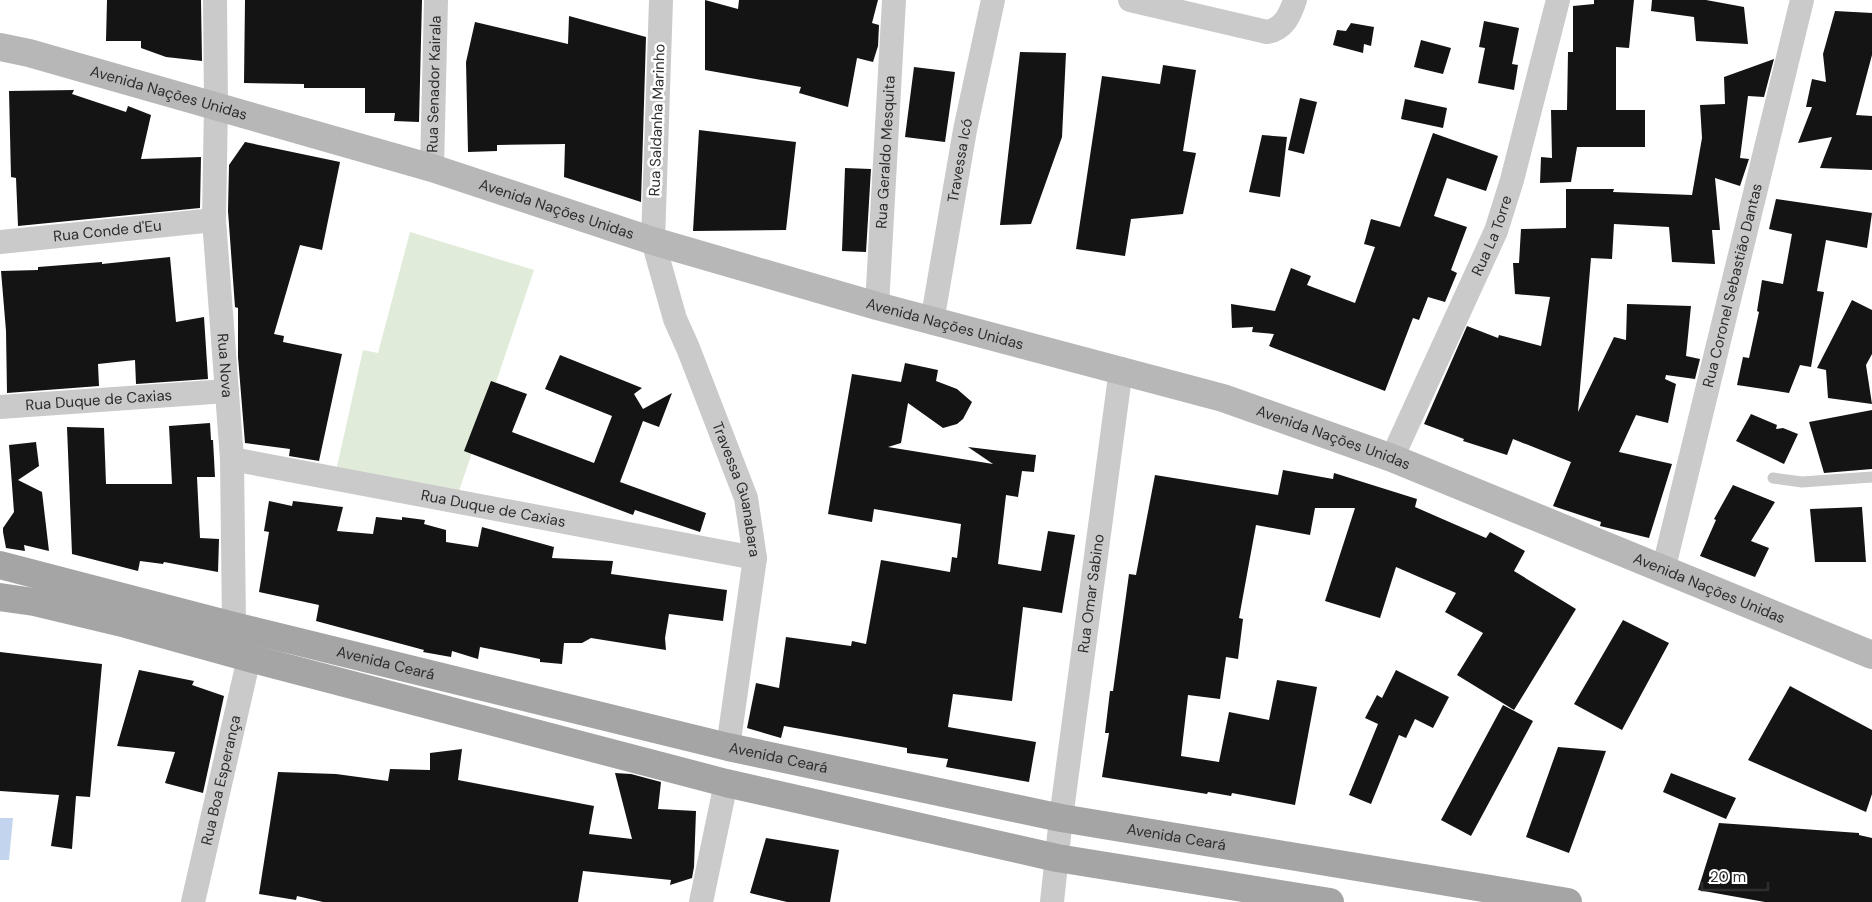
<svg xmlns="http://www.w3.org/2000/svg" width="1872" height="902" viewBox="0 0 1872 902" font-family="'DM Sans',sans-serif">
<rect width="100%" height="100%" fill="#fff"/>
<path fill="#e0ecd9" d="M410,232L534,270L457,497L336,471L363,350L378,353Z"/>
<path fill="#c3d5ee" d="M0,818H13L9,860H0Z"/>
<path fill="#141414" d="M107,0H201L202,61L166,57L141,48V41H106Z
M245,0H422L419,122L394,121L395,113H365V88H304V84L244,83Z
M705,0L738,9L739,0H878L872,23L879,25L878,46L873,62L857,58L848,107L799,93L801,87L705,70Z
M1594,0H1634L1629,48L1616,47V110H1645V147H1577L1571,182L1540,183L1541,157L1552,158L1551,110H1567L1568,52H1573V6L1594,4Z
M1652,0H1706L1744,7L1748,44L1696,41L1694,17L1651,11Z
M1835,11L1872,13V55L1856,115L1872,116V170L1820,168L1832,137L1798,143L1812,107H1806L1812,79L1826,82L1823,54Z
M569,16L646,37L641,202L564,177L565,144L497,145V151L468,152L466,62L475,22L568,44Z
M1484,21L1519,28L1512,64L1518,65L1514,90L1478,83L1485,48L1479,47Z
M1351,23L1374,27L1371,46L1364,44L1363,53L1333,45L1337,30L1346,31Z
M1421,40L1451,48L1443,74L1414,67Z
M1020,52L1066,53L1062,137L1031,224L1000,225Z
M1774,59L1764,97L1748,96L1740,158L1749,159L1740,186L1715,178L1720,230H1712L1715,264L1672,262L1669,227L1614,224L1612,259L1591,258L1578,412L1614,337L1626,340L1627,304L1691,306L1686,356L1700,359L1695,379L1666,375L1665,379L1676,384L1668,423L1636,415L1619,452L1672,464L1649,538L1600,526L1601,522L1553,506L1571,462L1513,439L1507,455L1463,441L1464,439L1424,424L1467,326L1498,338L1499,335L1541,346L1550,297L1515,294L1513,263H1519L1521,229L1566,228V189H1614L1613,192L1692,195L1702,138L1700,105L1725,104L1724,77Z
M1163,65L1196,70L1183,151L1196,153L1183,214L1131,219L1125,256L1076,249L1102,76L1160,84Z
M914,67L955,72L945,142L905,137Z
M74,90L72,94L126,112L128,106L151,115L141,159L201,157L200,208L18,226L16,178L11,177L9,91Z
M1300,98L1317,102L1304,154L1288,150Z
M1405,99L1447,108L1443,128L1401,119Z
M699,130L796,142L786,230L693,231Z
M1433,133L1498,156L1486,191L1447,178L1434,216L1467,227L1451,270L1457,273L1445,302L1428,297L1419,320L1413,318L1385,391L1269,346L1274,334L1252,332L1253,327L1232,328L1231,304L1275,311L1291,268L1311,276L1307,285L1355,303L1375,247L1364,244L1371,219L1400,227Z
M1262,135L1287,137L1280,197L1249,192Z
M245,142L340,162L322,250L300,245L274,334L284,336L283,342L342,354L319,461L289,456L290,449L245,443L238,357V308L235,307L228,211L229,165Z
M845,168L871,169L866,252L842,251Z
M1776,199L1872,213L1867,248L1826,240L1817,291L1824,292L1811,367L1800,365L1789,393L1737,385L1743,357L1749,358L1759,312L1757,311L1762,280L1783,284L1792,234L1769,229Z
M170,257L176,322L204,317L208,379L136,384L135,360L98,364L99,386L7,393L6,331L1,271L38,270V267L102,262V264Z
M1852,300L1872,310V354L1866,365L1872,404L1828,398L1826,370L1817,368Z
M560,355L642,388L634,394L643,409L672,393L659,427L643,421L620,482L706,513L700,532L635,510L633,515L464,451L491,381L527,394L512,432L594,463L612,416L545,389Z
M905,363L938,370L936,381L957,389L972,402L963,419L957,424L943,428L908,403L901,443L888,447L993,464L968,447L1036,455L1034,472L1022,471L1018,497L1006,495L998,564L1041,571L1048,531L1075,535L1062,613L1023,607L1012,701L953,694L948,727L1036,742L1029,782L946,767L948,759L907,753V748L784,726L781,738L747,728L756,683L779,688L786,637L851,646L852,641L866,644L881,560L950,572L952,557L957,558L961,524L874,509L872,522L828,514L852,374L901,382Z
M1872,410V469L1824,473L1809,422Z
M1751,414L1777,425L1776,429L1783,428L1798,434L1784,464L1736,441Z
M210,423L211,440H213L215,477H197L200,538L219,539L218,572L164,562L163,564L140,561L138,571L72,554L67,427L104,428L106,484H172L169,426Z
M36,442L39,466L18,480L42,492L49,551L24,545L25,551L6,548L3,532V528L14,512L9,445Z
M1283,470L1333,479L1334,473L1417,499L1415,507L1486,538L1490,532L1525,551L1514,571L1576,609L1514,710L1457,675L1483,633L1445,612L1456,593L1396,567L1380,618L1325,601L1355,508H1315L1310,535L1256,525L1239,618L1243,619L1238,659L1226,657L1220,699L1188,695L1181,756L1219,762L1229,712L1269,720L1277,680L1317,687L1295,805L1232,793L1231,796L1208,792L1207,794L1102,777L1109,733H1105L1110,691H1113L1129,574L1136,575L1155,475L1278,495Z
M1733,485L1775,502L1751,541L1769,548L1755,577L1700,556L1716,520L1714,519Z
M269,501L292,506L293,501L343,507L337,531L373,534L376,517L402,520V517L425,520L424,524L446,530V542L478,547L482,527L554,547L552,558L613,561L611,574L727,590L723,621L669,614L665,638L666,650L591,638L582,643H564L562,664L540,662V659L480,647L478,659L452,651L451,657L423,652L424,650L316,621L319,605L259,592L269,532L264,531Z
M1862,507L1866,562H1815L1810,509Z
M1623,620L1669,643L1622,730L1574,704Z
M0,652L102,664L90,797L76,796L72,849L51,846L59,795L0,791Z
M139,670L194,681L192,685L224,696L203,793L165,783L175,752L117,746Z
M1396,670L1449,697L1433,728L1415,719L1406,738L1399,735L1371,804L1349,795L1378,724L1365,718L1377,695L1382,698Z
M1790,686L1872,730V794L1866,812L1748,760Z
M1503,705L1533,721L1471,836L1441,820Z
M1558,747L1606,751L1569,853L1526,837Z
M462,749L458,780L594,806L589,834L632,839L615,773L631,774L661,782L658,809L696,811L694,867L692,878L670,885L671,880L583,871L578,902H323L297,896L296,900L259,894L278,772L336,774L388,781L390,769L430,770V753Z
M1671,773L1736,798L1726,819L1663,792Z
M1719,823L1859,833V835L1872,838V902H1765L1698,890Z
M766,838L839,850L830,902H787L750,893Z"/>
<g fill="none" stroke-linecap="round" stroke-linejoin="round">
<path stroke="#cacaca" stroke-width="11" d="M1773,478L1802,482L1872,477"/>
<g stroke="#cacaca" stroke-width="24">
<path id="s1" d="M215,0L216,105L214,220L232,459L234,626"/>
<path id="s2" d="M661,0L653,241L675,319L688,348L746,498L755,558L728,747"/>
<path d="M1130,0L1267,32C1284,29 1290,15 1295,0"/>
<path id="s3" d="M432,168L436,0"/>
<path id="s4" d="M0,242L214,220"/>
<path id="s5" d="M877,306L894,0"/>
<path id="s6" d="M932,322L965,130L993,0"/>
<path id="s7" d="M0,407L227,391"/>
<path id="s8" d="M1392,458L1496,231L1512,180L1558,0"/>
<path id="s9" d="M232,459L755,558"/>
<path id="s10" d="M1663,571L1802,0"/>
<path id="s11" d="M193,902L249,658"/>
<path d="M701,902L726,783"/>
<path id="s12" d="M1052,902L1061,818L1121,369"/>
</g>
<path stroke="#b7b7b7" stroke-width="28" id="s13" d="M0,47L29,53L432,168L653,241L877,306L1223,398L1392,458L1872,655"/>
<g stroke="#a5a5a5" stroke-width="28">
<path id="s14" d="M0,565L234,626L728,747L1061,818L1568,902"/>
<path d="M0,597L34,602L126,624L249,658L726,783L1057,858L1330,902"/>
</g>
</g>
<g text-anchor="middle" stroke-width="5" stroke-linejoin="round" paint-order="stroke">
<g font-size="15" fill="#2d2d2d" stroke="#fff">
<text dy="5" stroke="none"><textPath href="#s3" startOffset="84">Rua Senador Kairala</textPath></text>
<text dy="5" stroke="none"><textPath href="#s13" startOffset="175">Avenida Nações Unidas</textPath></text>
<text transform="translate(657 120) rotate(-88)" y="5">Rua Saldanha Marinho</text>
<text dy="5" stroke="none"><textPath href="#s5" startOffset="154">Rua Geraldo Mesquita</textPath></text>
<text dy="5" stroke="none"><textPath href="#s6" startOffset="164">Travessa Icó</textPath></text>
<text dy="5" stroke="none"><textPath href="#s13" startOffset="580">Avenida Nações Unidas</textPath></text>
<text dy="5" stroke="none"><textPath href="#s4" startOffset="108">Rua Conde d'Eu</textPath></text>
<text dy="5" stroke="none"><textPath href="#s8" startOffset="244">Rua La Torre</textPath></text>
<text dy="5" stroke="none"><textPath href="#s10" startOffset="294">Rua Coronel Sebastião Dantas</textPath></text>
<text dy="5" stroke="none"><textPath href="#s13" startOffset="985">Avenida Nações Unidas</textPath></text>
<text dy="5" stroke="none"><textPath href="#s1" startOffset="366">Rua Nova</textPath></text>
<text dy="5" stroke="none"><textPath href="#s7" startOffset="99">Rua Duque de Caxias</textPath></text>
<text dy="5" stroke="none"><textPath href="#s13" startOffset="1390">Avenida Nações Unidas</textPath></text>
<text dy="5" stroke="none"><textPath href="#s2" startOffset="504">Travessa Guanabara</textPath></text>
<text dy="5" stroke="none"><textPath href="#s9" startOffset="266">Rua Duque de Caxias</textPath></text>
<text dy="5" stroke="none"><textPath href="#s13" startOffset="1795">Avenida Nações Unidas</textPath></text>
<text dy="5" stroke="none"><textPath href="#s12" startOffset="311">Rua Omar Sabino</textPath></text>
<text dy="5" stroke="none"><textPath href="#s14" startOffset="398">Avenida Ceará</textPath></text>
<text dy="5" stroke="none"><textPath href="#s14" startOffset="802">Avenida Ceará</textPath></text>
<text dy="5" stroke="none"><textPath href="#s11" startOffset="125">Rua Boa Esperança</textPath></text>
<text dy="5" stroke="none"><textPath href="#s14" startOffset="1208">Avenida Ceará</textPath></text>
</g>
</g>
<path d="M1702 882v8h66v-8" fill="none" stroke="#2d2d2d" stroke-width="2.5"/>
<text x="1710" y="882" font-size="15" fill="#2d2d2d" stroke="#ffffff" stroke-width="4" paint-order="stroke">20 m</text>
</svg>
